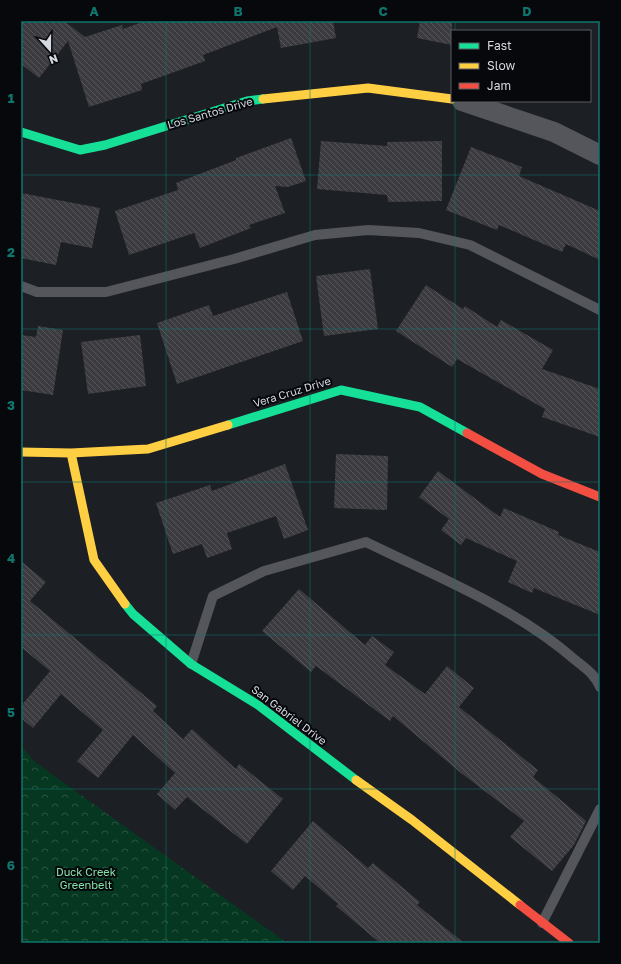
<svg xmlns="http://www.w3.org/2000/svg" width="621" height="964" viewBox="0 0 621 964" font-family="'Golos Text',sans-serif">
<defs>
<pattern id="park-crowns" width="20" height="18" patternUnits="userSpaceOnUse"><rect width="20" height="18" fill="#063821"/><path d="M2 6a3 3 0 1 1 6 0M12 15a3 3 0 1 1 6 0" fill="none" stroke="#2a5441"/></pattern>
<pattern id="building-back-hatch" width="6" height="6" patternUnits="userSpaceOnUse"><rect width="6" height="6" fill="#3c3b40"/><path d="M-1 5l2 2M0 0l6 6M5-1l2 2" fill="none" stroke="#57575b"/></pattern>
</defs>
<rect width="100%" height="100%" fill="#1c1f24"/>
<path fill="url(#park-crowns)" d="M21,746L35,762L287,943H21Z"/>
<path fill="url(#building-back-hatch)" d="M21,21H64L85,37L122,25L123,29L145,21H333L336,38L281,48L277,27L203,55L205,61L141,84L142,90L89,107L68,41L39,78L21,64Z
M420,21H452V45L417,38Z
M291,138L306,181L288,187L275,186L285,213L249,225L251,228L200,248L194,233L129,255L115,211L178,190L176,183L236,160V158Z
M321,141L387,146V142L442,141V201L388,202L387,195L317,189Z
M471,147L522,167L519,176L600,211V260L566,244L562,252L499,225L497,230L446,210Z
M21,193L100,208L92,248L61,242L56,265L21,258Z
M370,269L378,329L324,336L316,276Z
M426,285L463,309L465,306L497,327L501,320L553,350L542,369L600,389V437L542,417L545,409L457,359L452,367L396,331Z
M287,292L303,341L177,384L157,323L209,305L213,316Z
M38,326L63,330L53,395L21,390V335L36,337Z
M140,335L146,386L88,394L81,342Z
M336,454L388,456L387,510L334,508Z
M285,464L308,530L284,539L276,516L227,533L232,549L207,558L202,544L173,554L156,503L210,485L212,491Z
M438,471L500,517L504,508L559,532L558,535L600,552V615L534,588L532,593L508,582L517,561L466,538L461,545L441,530L449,519L419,497Z
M21,561L46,582L30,601L157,706L153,711L183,739L192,729L236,769L239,764L283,799L247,844L187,797L175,810L157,794L175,773L133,735L98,778L77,761L103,730L61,694L33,728L21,718V706L50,671L21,647Z
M299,589L365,645L372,636L394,652L385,665L425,694L447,666L474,688L459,707L538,770L533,777L586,821L574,845L552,871L510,837L524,821L461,773L393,716L390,721L316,666L311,672L262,631Z
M313,821L368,868L373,863L420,902L417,905L464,943H380L336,906L338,904L305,876L293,890L271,871Z"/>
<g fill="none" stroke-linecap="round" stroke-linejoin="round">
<path stroke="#54565b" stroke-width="10" d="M21,286L37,292H106L234,259L315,235L368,230L419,233L470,245L600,310
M191,664L213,596L264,571L366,542C437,577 514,607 574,659C585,668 595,674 600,687
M542,923L600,809"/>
<path stroke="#54565b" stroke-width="20" d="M462,101L554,132L600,155"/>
<path stroke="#16e098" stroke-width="9" d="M21,132L80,150L105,145L247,101L263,99
M228,425L341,390L420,407L467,433
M125,604L133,614L191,664L258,705L356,780"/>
<path stroke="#ffcf43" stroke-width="9" d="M263,99L368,88L452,99
M21,452L71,453L148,449L228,425
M71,453L94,560L125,604
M356,780L412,820L520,905"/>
<path stroke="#f24e42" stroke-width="9" d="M467,433L542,474L600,497
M520,905L569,943"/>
</g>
<path fill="none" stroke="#0f766e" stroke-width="1" stroke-opacity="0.55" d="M166,21V943M310,21V943M455,21V31M455,101V943M21,175H600M21,329H600M21,482H600M21,635H600M21,789H600"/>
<g text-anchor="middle" stroke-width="4" stroke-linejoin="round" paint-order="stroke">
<g font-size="11" fill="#d6d9e1" stroke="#06080c">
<text transform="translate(210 113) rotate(-16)" y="4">Los Santos Drive</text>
<text transform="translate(292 392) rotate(-17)" y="4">Vera Cruz Drive</text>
<text transform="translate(289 715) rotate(37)" y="4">San Gabriel Drive</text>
</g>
<g font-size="11" fill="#83e1a7" stroke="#06080c">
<text x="86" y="876">Duck Creek<tspan x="86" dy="13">Greenbelt</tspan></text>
</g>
</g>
<rect width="621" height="964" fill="none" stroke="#06080c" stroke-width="44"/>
<rect x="451" y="30" width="140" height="72" fill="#06080c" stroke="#595c61"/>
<rect x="459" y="43" width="20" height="6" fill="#16e098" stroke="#595c61"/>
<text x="487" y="50" font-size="12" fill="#d6d9e1">Fast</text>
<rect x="459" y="63" width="20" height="6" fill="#ffcf43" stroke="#595c61"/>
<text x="487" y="70" font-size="12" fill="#d6d9e1">Slow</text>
<rect x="459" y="83" width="20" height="6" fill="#f24e42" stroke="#595c61"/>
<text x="487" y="90" font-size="12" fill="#d6d9e1">Jam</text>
<g transform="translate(50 50) rotate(159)" stroke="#06080c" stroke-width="3" paint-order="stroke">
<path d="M0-3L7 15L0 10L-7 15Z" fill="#d6d9e1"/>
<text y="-6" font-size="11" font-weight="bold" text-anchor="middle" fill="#d6d9e1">N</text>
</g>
<rect x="22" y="22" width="577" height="920" fill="none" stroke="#0f766e" stroke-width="1.5"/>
<g font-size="13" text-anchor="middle" font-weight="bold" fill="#0f766e">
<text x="94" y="16">A</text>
<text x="238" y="16">B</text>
<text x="383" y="16">C</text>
<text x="527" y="16">D</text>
<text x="11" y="103">1</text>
<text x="11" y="257">2</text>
<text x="11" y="410">3</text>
<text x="11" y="563">4</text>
<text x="11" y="717">5</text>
<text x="11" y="870">6</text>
</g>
</svg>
